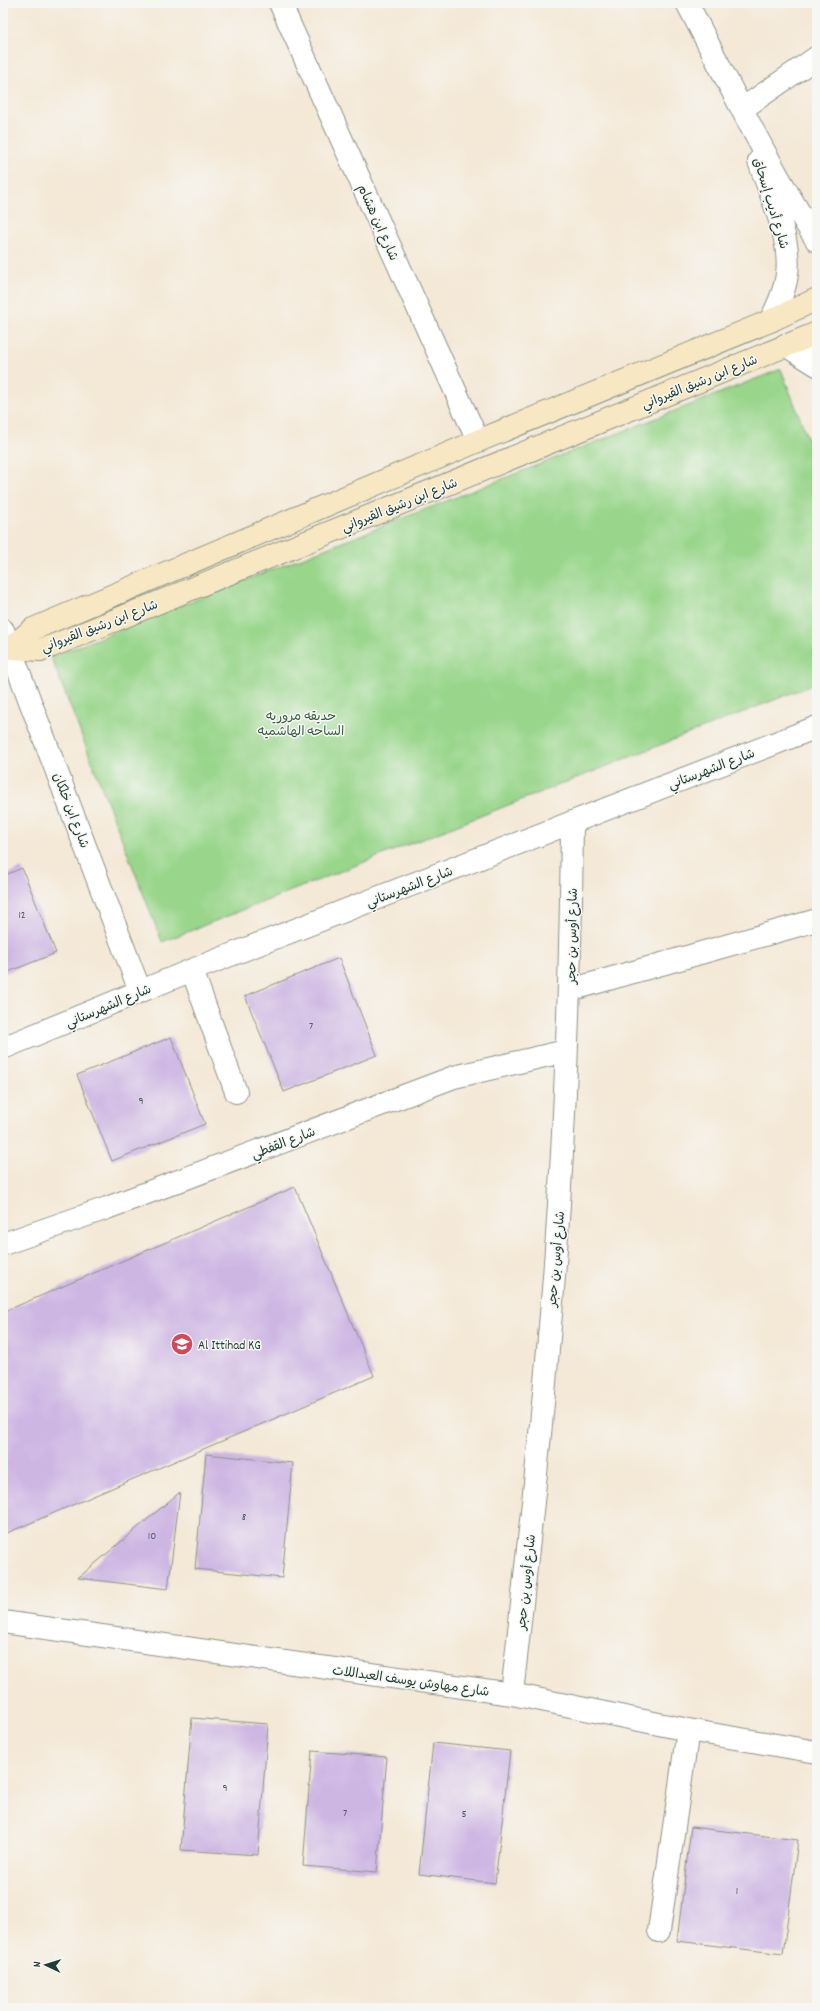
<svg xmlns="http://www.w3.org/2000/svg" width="820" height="2011" viewBox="0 0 820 2011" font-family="Dekko,'Playpen Sans Arabic',sans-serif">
<rect width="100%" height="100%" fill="#f6f6f2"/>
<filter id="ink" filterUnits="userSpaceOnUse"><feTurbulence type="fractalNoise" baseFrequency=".025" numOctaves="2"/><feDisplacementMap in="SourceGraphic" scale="8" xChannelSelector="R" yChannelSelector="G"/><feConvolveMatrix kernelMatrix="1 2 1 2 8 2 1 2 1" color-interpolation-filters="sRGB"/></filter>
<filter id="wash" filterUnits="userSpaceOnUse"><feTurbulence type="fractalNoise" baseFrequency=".012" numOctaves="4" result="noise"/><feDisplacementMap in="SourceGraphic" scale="16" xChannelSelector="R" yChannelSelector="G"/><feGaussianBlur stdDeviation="0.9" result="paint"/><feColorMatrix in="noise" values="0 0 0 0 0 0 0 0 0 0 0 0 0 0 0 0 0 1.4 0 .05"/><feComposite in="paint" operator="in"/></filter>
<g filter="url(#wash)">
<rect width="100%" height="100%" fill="#f4e8d6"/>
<path fill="#99d68b" stroke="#5c8a60" d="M781,369L817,462V683L162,942L51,657Z"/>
<g id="blocks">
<path fill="#ceb6e3" d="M22,868L56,953L3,974V876Z
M339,958L377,1055L284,1092L245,996Z
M171,1037L205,1124L112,1161L77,1075Z
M295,1187L374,1376L7,1533L3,1524V1312Z
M206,1454L293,1463L282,1578L195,1569Z
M180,1492L168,1589L78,1578Z
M192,1718L268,1724L258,1855L181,1850Z
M433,1743L510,1751L495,1883L419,1874Z
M312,1751L387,1757L377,1872L303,1866Z
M691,1827L798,1840L783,1954L677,1941Z"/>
</g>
</g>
<g filter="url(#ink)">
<use href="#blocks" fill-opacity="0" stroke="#8a9285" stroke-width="1"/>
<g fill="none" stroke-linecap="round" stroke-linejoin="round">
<g stroke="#8a9285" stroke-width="24">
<path id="street" d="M280,3L478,441
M687,3C729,83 768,165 817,241
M742,109L817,57
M759,161C770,195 792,239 787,274C785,291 778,306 770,321
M785,345L817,365
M3,630L140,991
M192,970L236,1092
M570,990L817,920
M3,1048L192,970L817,727
M3,1244L107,1208L454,1077L566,1051
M3,1622L512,1694L688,1730L817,1752
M512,1694C530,1531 549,1368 559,1204C567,1077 571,950 572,822
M659,1931L688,1730"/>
</g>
<g stroke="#8a9285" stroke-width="24">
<path id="secondary" d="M10,648L33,629L478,441L770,321L817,299
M10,648L40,650L52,646L817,333"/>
</g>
<use href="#street" stroke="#fff" stroke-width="22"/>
<use href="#secondary" stroke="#f7e8c3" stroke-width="22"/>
</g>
</g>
<defs>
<g id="school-disc" transform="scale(1.15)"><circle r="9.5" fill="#d1495b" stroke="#f6f6f2"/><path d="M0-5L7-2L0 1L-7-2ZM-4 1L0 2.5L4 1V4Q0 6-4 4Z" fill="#fff"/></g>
</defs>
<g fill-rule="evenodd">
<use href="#school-disc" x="182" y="1344"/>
</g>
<g text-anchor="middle" stroke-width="3" stroke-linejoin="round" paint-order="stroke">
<g font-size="11" fill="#4b5b60">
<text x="22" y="918">12</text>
<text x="311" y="1029">7</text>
<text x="141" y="1104">9</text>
<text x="244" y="1520">8</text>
<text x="152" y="1539">10</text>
<text x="225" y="1791">9</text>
<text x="345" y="1816">7</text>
<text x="464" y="1817">5</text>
<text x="737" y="1894">1</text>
</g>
<g font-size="13" fill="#1f3d34" stroke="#f6f6f2">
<text transform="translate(772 203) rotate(73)" y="5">شارع أديب إسحاق</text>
<text transform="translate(379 222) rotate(66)" y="5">شارع ابن هشام</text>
<text transform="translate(699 381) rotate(-22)" y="5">شارع ابن رشيق القيرواني</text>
<text transform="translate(399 504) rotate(-22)" y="5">شارع ابن رشيق القيرواني</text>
<text transform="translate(99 625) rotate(-21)" y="5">شارع ابن رشيق القيرواني</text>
<text transform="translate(711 768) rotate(-21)" y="5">شارع الشهرستاني</text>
<text transform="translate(72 810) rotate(69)" y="5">شارع ابن خلكان</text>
<text transform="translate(409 886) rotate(-21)" y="5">شارع الشهرستاني</text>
<text transform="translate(571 936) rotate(-89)" y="5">شارع أوس بن حجر</text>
<text transform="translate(108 1005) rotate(-23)" y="5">شارع الشهرستاني</text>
<text transform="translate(283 1142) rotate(-21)" y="5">شارع القفطي</text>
<text transform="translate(555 1259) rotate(-85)" y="5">شارع أوس بن حجر</text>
<text transform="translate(525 1582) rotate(-84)" y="5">شارع أوس بن حجر</text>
<text transform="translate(411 1680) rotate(8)" y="5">شارع مهاوش يوسف العبداللات</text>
</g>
<g font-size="13" fill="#375c45" stroke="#f6f6f2">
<text x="301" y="720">حديقه مروريه<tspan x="301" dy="15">الساحه الهاشميه</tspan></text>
</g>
<g font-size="13" fill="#1f3d34" stroke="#f6f6f2" text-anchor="start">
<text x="198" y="1349">Al Ittihad KG</text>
</g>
</g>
<rect width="820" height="2011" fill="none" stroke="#f6f6f2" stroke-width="16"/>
<g transform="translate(46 1965) rotate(274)" stroke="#f6f6f2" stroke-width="3" paint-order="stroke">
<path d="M0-3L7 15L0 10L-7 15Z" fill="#1f3d34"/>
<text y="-6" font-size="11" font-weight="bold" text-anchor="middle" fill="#1f3d34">N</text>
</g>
</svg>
